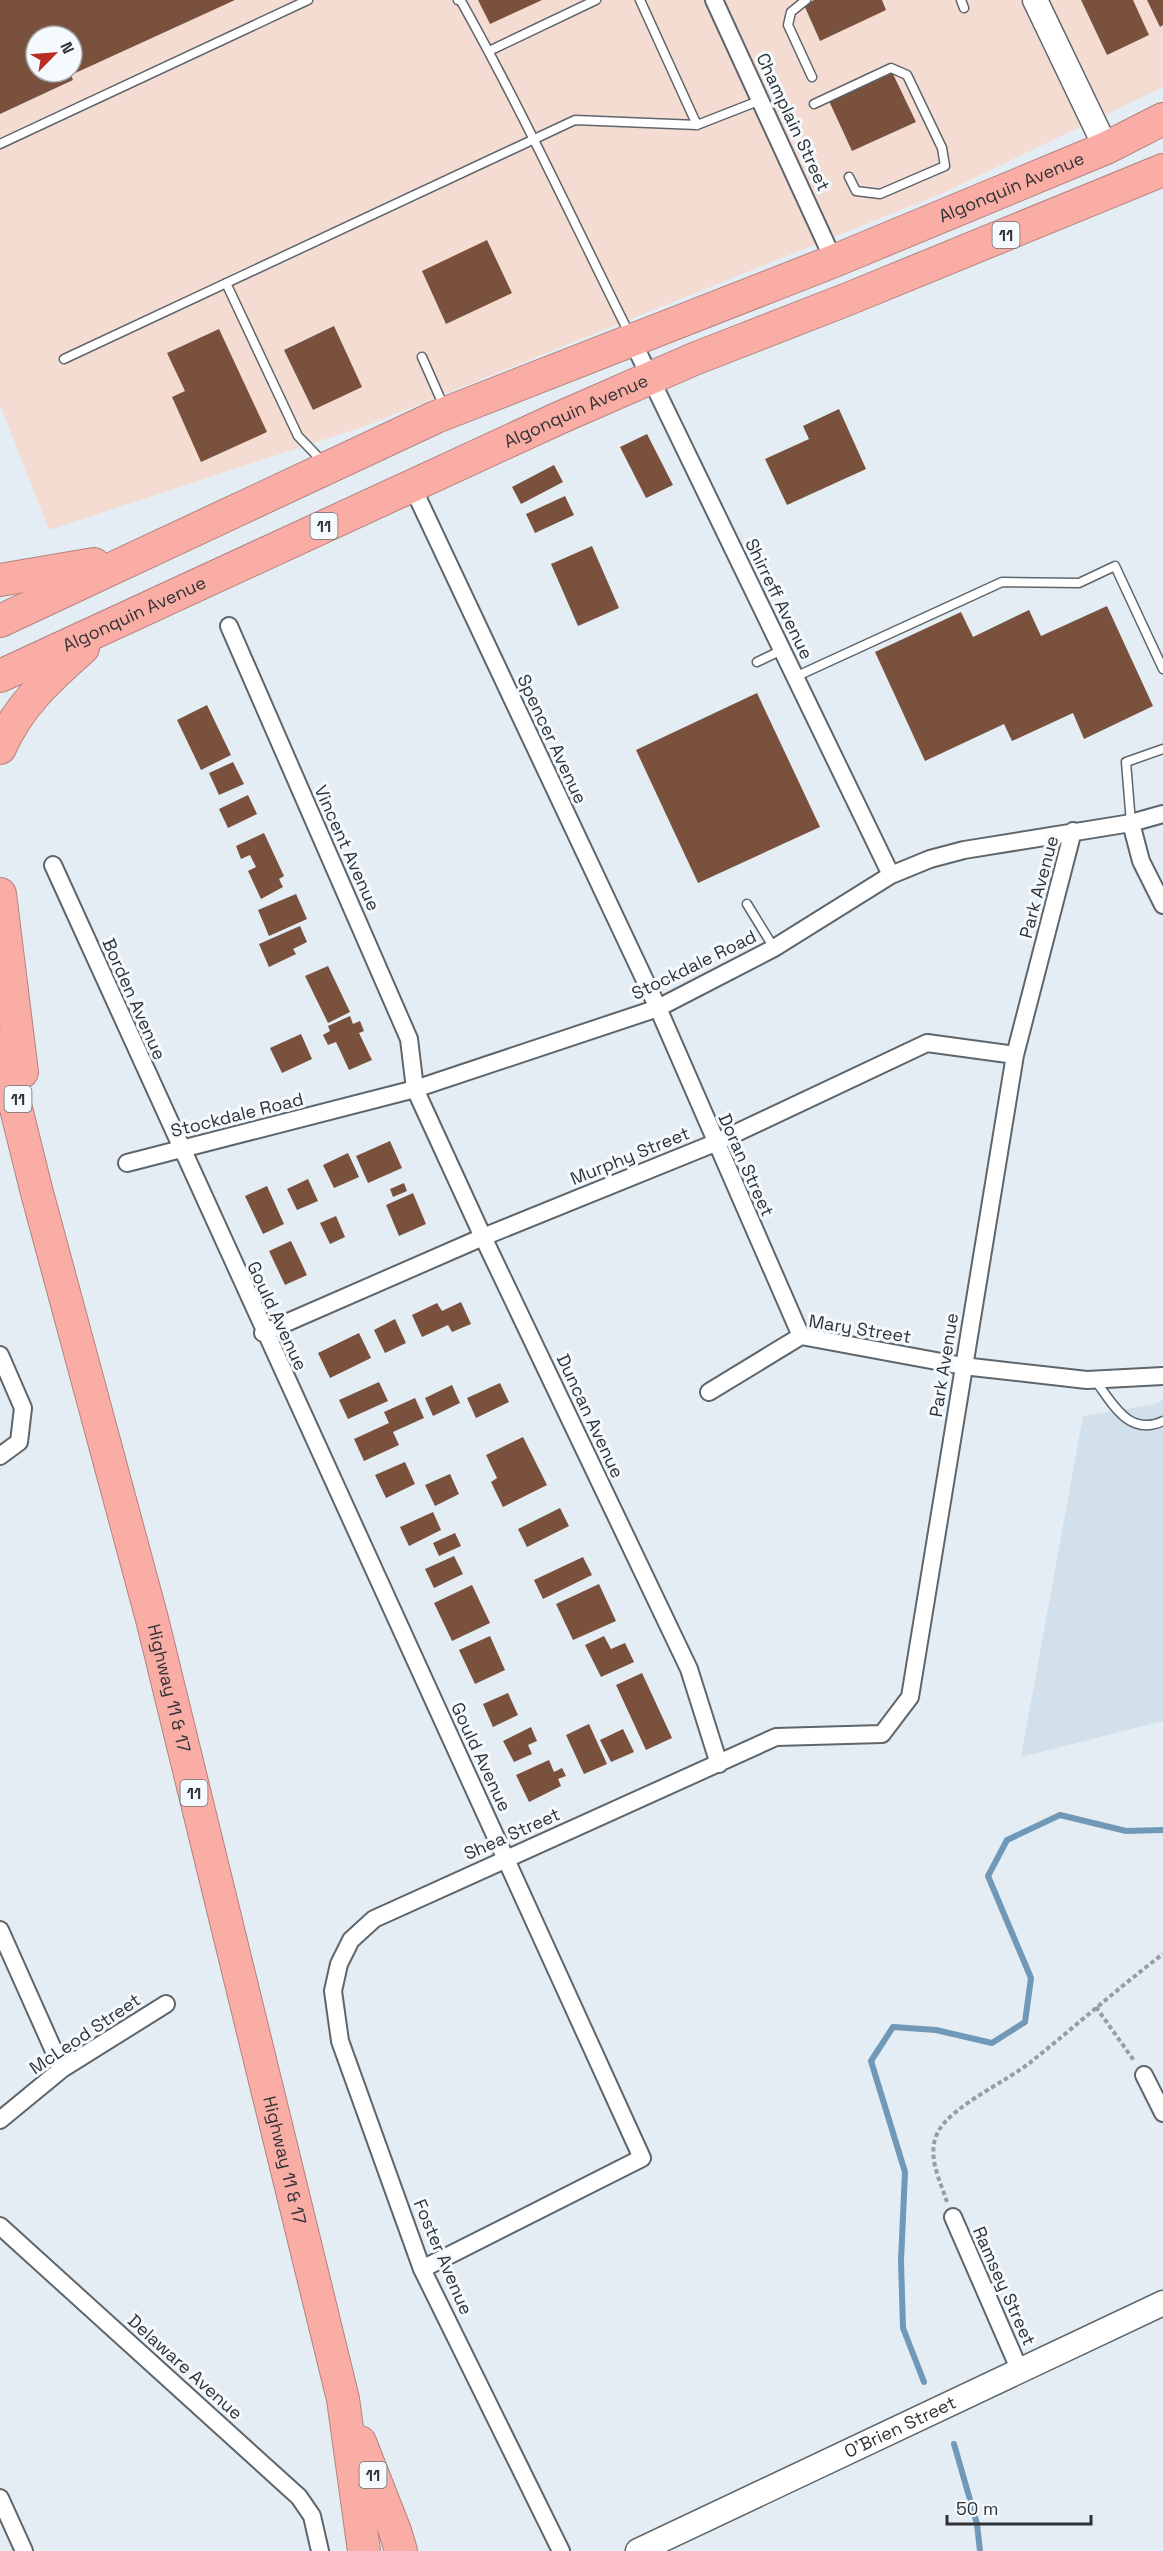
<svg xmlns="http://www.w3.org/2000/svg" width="1163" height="2551" viewBox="0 0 1163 2551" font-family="'Space Grotesk',sans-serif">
<rect width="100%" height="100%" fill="#e4edf4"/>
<path fill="#f4dcd2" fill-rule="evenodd" d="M0,0H1163V87L943,193L368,425L49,530L0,405ZM36,36H72V72H36Z"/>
<path fill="#d2e0ec" d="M1163,1400V1721L1021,1757L1083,1416L1155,1404Z"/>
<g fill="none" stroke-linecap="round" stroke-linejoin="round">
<path stroke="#7198b6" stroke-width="6" d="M924,2382L903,2328L901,2261L905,2172L871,2061L893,2027L936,2030L992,2043L1025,2022L1031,1978L988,1876L1007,1840L1060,1815L1126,1831L1163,1830
M954,2444L977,2524L980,2551"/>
</g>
<path fill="#79513d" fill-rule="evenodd" d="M0,0H235L71,75L73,80L0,114ZM36,36H72V72H36Z
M478,0H542L490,24Z
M814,0H882L886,10L820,41L804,5Z
M1081,0H1133L1149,35L1107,55Z
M1147,0H1163V25L1160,27Z
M892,72L916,122L852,151L829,101Z
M487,240L512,293L446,324L422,271Z
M334,326L362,387L313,410L284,350Z
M219,329L267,432L201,462L172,397L185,391L167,353Z
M839,409L866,469L787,505L765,459L809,439L803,426Z
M647,434L673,485L646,498L620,447Z
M554,465L563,482L521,504L512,487Z
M565,496L574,515L535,533L526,514Z
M592,546L619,608L578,626L551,564Z
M1107,606L1153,706L1084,739L1073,713L1012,741L1004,724L925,761L875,652L961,612L973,637L1029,610L1041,636Z
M757,693L820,827L698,883L636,750Z
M207,705L231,755L201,770L177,720Z
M233,762L244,784L219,795L209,773Z
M248,795L257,814L228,828L219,809Z
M264,833L284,876L279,879L283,887L261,899L248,871L256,867L250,855L241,859L236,846Z
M296,894L307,919L269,936L258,910Z
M300,926L307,942L293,949L296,954L269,967L259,944Z
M328,966L350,1012L328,1023L305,976Z
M350,1016L353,1024L360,1021L364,1031L359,1033L372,1060L349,1070L336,1042L328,1045L323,1035L330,1031L328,1026Z
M301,1034L312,1059L282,1073L270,1048Z
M390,1141L402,1168L368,1183L356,1156Z
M348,1153L359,1177L334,1188L323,1165Z
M308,1179L318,1201L297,1210L287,1189Z
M404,1183L407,1191L393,1197L390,1189Z
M267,1186L284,1224L263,1234L245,1196Z
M413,1193L426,1224L399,1236L386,1205Z
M336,1216L345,1237L330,1244L320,1223Z
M291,1241L307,1275L285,1285L269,1251Z
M461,1302L471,1324L452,1332L448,1325L422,1337L412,1315L437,1303L442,1311Z
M395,1319L406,1343L385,1353L374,1330Z
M359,1333L371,1358L330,1378L318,1353Z
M379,1382L388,1401L348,1419L339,1400Z
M500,1383L509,1402L476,1418L467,1398Z
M452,1385L460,1403L433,1416L425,1398Z
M415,1398L424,1418L393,1432L399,1445L364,1461L354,1439L389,1423L384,1412Z
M523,1437L547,1485L503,1507L491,1482L497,1478L486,1455Z
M405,1462L415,1484L386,1498L375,1475Z
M450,1474L459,1494L435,1506L425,1485Z
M560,1508L569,1526L527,1547L518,1529Z
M433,1512L441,1530L409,1546L400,1527Z
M455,1533L461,1546L439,1556L433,1543Z
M454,1556L463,1574L434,1588L425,1569Z
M583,1557L592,1575L543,1599L534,1580Z
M599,1584L616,1621L573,1640L556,1604Z
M472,1585L490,1623L452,1641L434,1603Z
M490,1636L505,1670L475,1684L459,1650Z
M604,1636L611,1649L625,1643L634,1662L601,1677L585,1645Z
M642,1673L672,1738L646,1750L616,1685Z
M508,1693L518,1715L493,1727L483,1704Z
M589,1724L607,1764L584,1774L566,1735Z
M531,1727L537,1741L528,1745L532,1754L514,1762L503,1741Z
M623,1729L634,1752L611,1762L600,1740Z
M549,1760L554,1772L562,1768L566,1776L558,1779L561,1786L529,1802L516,1775Z"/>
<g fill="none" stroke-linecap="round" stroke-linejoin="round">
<g stroke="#5e666c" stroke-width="11">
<path id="lane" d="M458,0L461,1C522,110 574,223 630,335
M640,0L697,125
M806,0L791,12L788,25L812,77
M961,0L964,8
M489,51L596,0
M814,104L891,68L907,75L942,148L945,166L880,194L856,191L849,177
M0,144L308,0
M226,283L298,436L323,462
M422,357L445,409
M64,359L575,120L697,125L761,100
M757,662L782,650
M795,677L1002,582L1079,583L1115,566L1163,669
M1131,823L1126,762L1163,749
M747,904L774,948
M1095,1380C1113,1404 1129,1437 1163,1421"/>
</g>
<g stroke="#5e666c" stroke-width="20">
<path id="street" d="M714,0L834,261
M632,340L891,875
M412,486L658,1008L801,1336
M229,626L409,1039L415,1089L483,1237L689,1669L719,1764
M1131,823L1141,861L1163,905
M53,865C246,1297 447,1726 642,2158L422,2269
M127,1163L415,1089L658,1008L774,948L891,875L930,859L964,850L1131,823L1163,814
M263,1333L483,1237L715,1143L927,1043L1015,1055
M0,1355L23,1408L19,1442L0,1456
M709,1392L801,1336L963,1366L1087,1380L1163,1376
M0,1930L62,2069
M1144,2075L1163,2113
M0,2120L62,2069L166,2004
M953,2217L1020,2371
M0,2226L299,2497L312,2516L320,2551
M0,2498L24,2551
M561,2551L422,2269L340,2041L333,1991L339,1964L351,1940L374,1919L776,1737L882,1734L910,1697L1015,1055L1073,831"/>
</g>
<g stroke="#5e666c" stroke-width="27">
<g id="secondary">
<path d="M1035,0L1106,148"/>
<path id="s1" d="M638,2551L1163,2303"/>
</g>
</g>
<g stroke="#b3827e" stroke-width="34">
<g id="highway">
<path d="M0,580L94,564"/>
<path id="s2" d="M0,621L436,417L834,261L1106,148L1163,119"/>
<path id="s3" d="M0,676L559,418L694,359L848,299L1163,170"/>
<path d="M0,748C18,706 49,678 83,648"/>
<path d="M0,894L22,1072"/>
<path id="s4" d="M0,1044L36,1189L152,1619L343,2399L364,2551"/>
<path d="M360,2442L395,2531L401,2551"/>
</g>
</g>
<path stroke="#979da3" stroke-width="4" stroke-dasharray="4.5 3" stroke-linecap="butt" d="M1096,2007L1135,2062
M947,2202C940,2180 926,2155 938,2132C951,2106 1008,2081 1032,2061C1076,2026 1118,1988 1163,1954"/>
<use href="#lane" stroke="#fff" stroke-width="8"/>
<use href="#street" stroke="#fff" stroke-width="16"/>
<use href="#secondary" stroke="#fff" stroke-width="24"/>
<use href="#highway" stroke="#faada5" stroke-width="32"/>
</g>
<g text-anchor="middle" stroke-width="6" stroke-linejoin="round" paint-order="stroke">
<g fill="#f4fafe" stroke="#6b6f72" stroke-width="1.5">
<rect x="992.5" y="222" width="27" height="26" rx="4.5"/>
<rect x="310.5" y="513" width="27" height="26" rx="4.5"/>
<rect x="4.5" y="1086" width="27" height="26" rx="4.5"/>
<rect x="180.5" y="1780" width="27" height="26" rx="4.5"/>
<rect x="359.5" y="2462" width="27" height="26" rx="4.5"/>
</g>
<g font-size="16" font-weight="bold" fill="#303336">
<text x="1006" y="241">11</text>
<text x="324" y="532">11</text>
<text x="18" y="1105">11</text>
<text x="194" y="1799">11</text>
<text x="373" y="2481">11</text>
</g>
<g font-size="18" fill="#303336" stroke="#f4fafe">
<text transform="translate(793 122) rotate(65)" y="6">Champlain Street</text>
<text dy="6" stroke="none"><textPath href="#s2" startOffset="1101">Algonquin Avenue</textPath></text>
<text dy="6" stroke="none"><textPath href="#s3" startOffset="634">Algonquin Avenue</textPath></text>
<text transform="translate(779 599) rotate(64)" y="6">Shirreff Avenue</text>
<text dy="6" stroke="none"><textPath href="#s3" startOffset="148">Algonquin Avenue</textPath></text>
<text transform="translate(552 739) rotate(65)" y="6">Spencer Avenue</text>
<text transform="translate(347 848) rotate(66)" y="6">Vincent Avenue</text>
<text transform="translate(1039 887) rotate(-75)" y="6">Park Avenue</text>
<text transform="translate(694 965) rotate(-26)" y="6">Stockdale Road</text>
<text transform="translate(134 999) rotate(66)" y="6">Borden Avenue</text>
<text transform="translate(237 1115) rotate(-14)" y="6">Stockdale Road</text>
<text transform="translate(630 1156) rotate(-22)" y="6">Murphy Street</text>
<text transform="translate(746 1165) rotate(66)" y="6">Doran Street</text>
<text transform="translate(277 1316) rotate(65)" y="6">Gould Avenue</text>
<text transform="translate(860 1329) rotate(9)" y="6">Mary Street</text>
<text transform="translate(944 1365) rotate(-81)" y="6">Park Avenue</text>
<text transform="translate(590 1416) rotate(65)" y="6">Duncan Avenue</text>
<text dy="6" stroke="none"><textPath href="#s4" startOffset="666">Highway 11 &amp; 17</textPath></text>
<text transform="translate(481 1757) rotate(65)" y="6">Gould Avenue</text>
<text transform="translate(512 1834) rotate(-24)" y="6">Shea Street</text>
<text transform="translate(85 2034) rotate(-34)" y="6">McLeod Street</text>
<text dy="6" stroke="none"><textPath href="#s4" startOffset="1152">Highway 11 &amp; 17</textPath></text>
<text transform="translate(443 2257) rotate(67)" y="6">Foster Avenue</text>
<text transform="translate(1004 2286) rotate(66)" y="6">Ramsey Street</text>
<text transform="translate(185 2367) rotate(42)" y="6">Delaware Avenue</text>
<text dy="6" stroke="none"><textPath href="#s1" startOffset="290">O'Brien Street</textPath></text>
</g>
</g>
<g transform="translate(54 54) rotate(65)"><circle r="28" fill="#f4fafe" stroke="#a6aaae" stroke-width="1.5"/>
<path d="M0-4.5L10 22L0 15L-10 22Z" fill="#ba2c24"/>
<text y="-9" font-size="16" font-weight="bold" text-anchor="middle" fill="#303336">N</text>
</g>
<path d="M947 2515v9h144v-9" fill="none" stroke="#303336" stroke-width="3"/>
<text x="956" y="2515" font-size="18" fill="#303336" stroke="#f4fafe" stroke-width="4.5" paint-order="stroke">50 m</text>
</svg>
